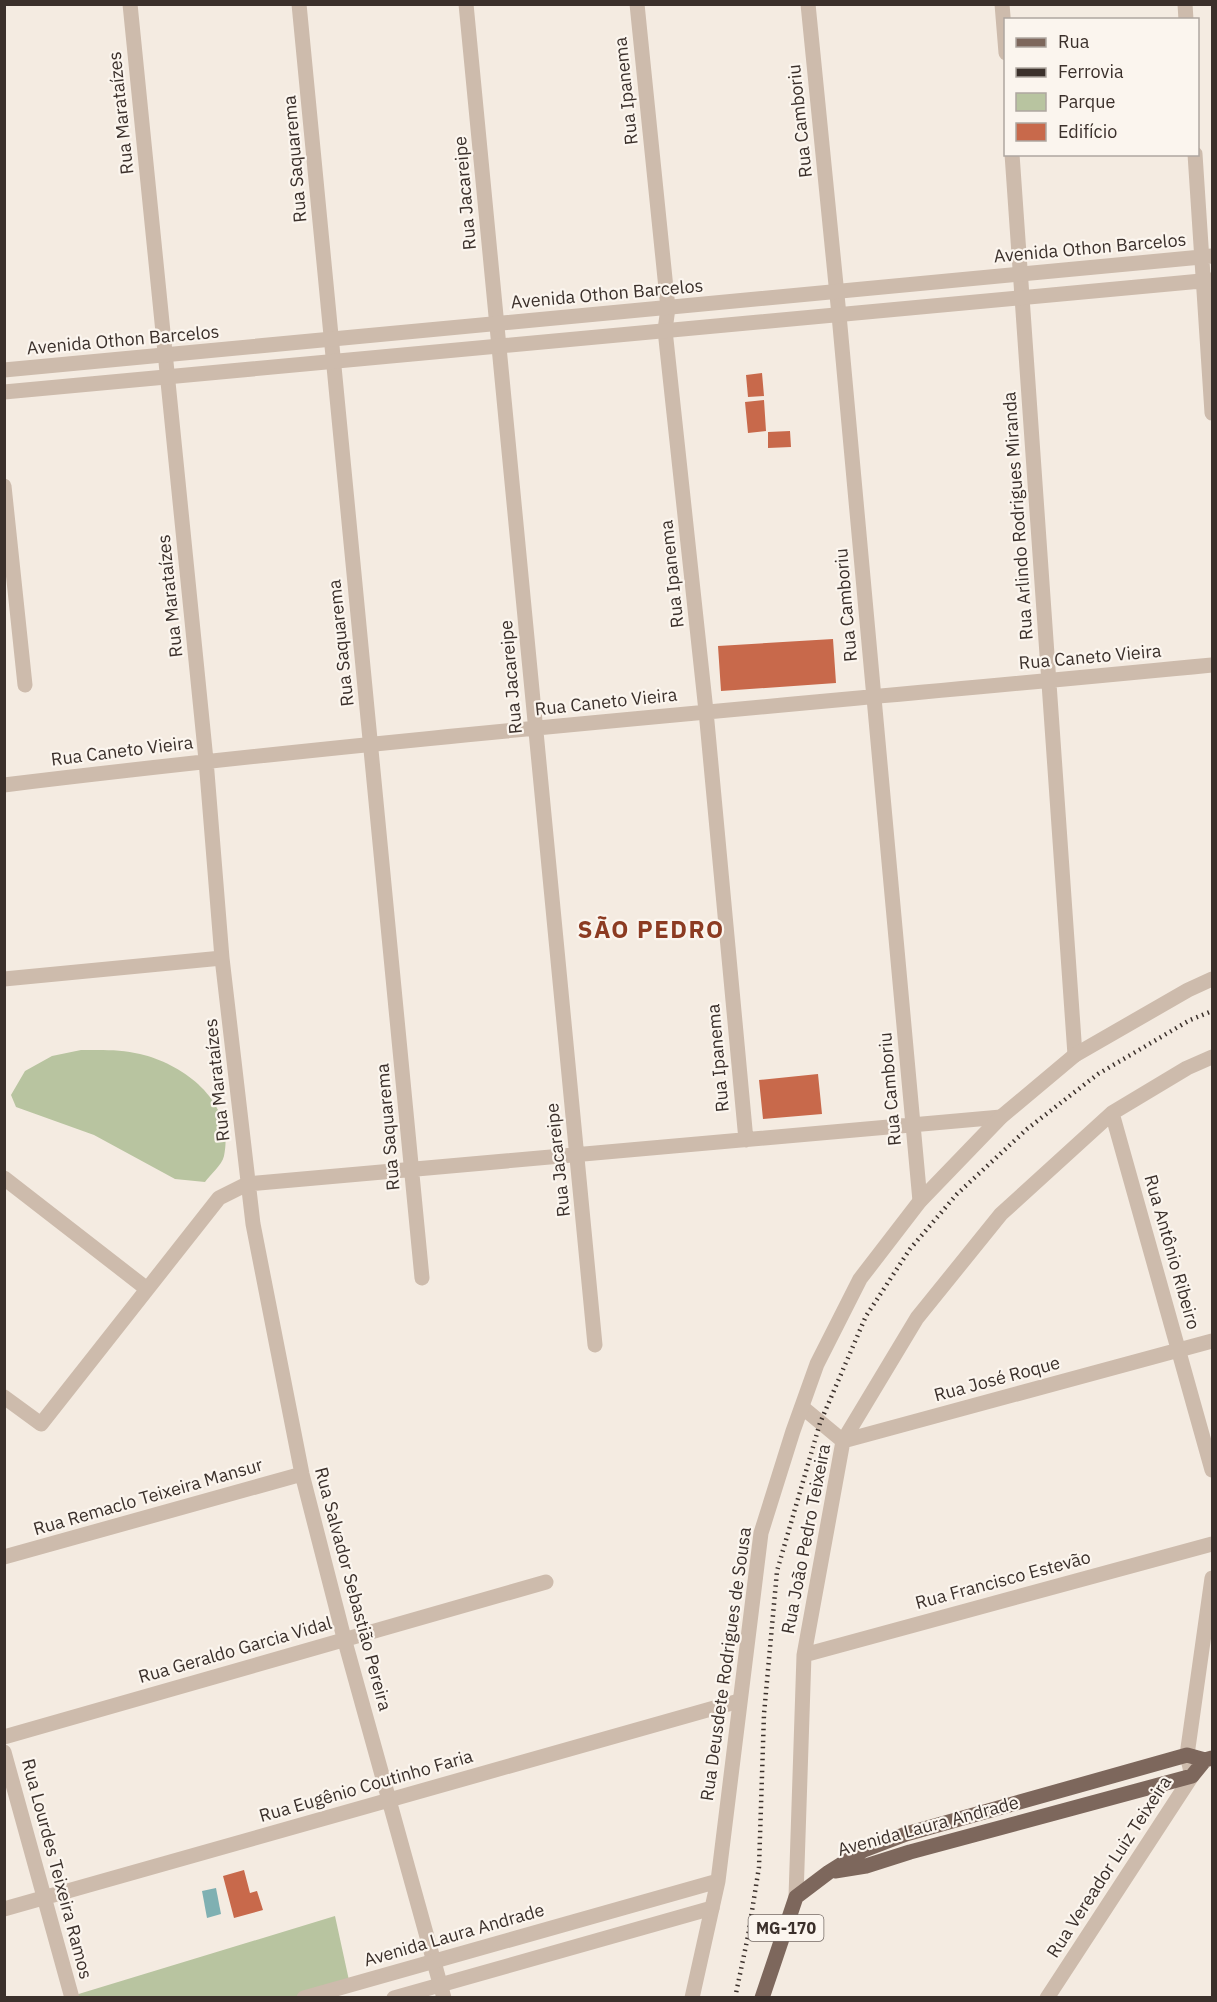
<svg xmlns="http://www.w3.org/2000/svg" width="1217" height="2002" viewBox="0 0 1217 2002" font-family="'IBM Plex Sans',sans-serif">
<rect width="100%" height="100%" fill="#f4ebe1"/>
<path fill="#b8c4a0" d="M81,1050C100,1050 121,1049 140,1054C186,1065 235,1103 224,1156C222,1165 210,1175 205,1182L175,1179L94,1135L16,1107L11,1095L25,1071L52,1056Z
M335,1916L350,1985L304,1998H72V1996Z"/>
<path fill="#7fb0b2" d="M216,1888L221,1914L207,1918L202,1891Z"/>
<path fill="#c8694b" d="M762,373L764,396L748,397L746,375Z
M764,400L766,431L748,433L745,402Z
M790,431L791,447L768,448V432Z
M833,639L836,683L721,691L718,646Z
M818,1074L822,1114L763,1119L759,1080Z
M244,1870L250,1893L257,1891L263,1910L234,1918L223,1876Z"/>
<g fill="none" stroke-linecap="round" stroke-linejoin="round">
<path stroke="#cdbbac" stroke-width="15" d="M130,4L206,760L222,958L253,1224L302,1474L344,1638L444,1998
M299,4L422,1278
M466,4L595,1345
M637,4L668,308L665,330L706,711L746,1140
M808,4L839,315L920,1201
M1002,4L1006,53
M1012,154L1075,1055
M4,486L25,685
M4,785C406,736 810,704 1212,665
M4,979L222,958
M1112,1113L1212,1470
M4,1178L147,1289
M4,1397L41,1424L219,1198L247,1184L1001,1117
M802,1407L843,1441L1212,1341
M4,1557L302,1474
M804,1655L1212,1544
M4,1737L546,1582
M4,1752L72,1998
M796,1897L804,1655L843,1441L917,1318L1001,1214L1112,1113L1187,1068L1212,1057
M4,1909L739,1701
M692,1998L712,1908
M1047,1998L1192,1776L1187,1755L1212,1578"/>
<path stroke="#cdbbac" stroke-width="15" d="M1185,4L1186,20
M1195,154L1212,413
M4,370L1212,256
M4,392L1212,280
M304,1998L718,1881
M394,1998L712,1908L718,1881L761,1533L793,1431L817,1364L860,1279L920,1201L1001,1117L1075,1055L1188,990L1212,979"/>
<path stroke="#7d675c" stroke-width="15" d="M835,1871L866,1866L910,1852L1192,1776L1205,1760
M762,1998L796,1897L829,1872L864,1850L906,1834L1187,1755L1205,1760L1212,1758"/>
<path stroke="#3b302b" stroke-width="4.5" stroke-dasharray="1.5 4.5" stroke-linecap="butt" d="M735,1998L748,1936L759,1867L764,1714L777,1571L820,1423L866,1316L910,1249L957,1194L1027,1129L1098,1074L1190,1020L1212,1011"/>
</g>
<g text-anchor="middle" stroke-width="4.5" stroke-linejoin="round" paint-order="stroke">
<rect fill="#fbf5ee" stroke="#756b66" stroke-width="1.5" x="748.5" y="1915" width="75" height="26" rx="4.5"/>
<g font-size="16" font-weight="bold" fill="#3b302b">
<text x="786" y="1934">MG-170</text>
</g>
<g font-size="18" fill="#3b302b" stroke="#fbf5ee">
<text transform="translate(626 91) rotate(-96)" y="6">Rua Ipanema</text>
<text transform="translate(121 113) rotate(-96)" y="6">Rua Marataízes</text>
<text transform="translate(800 121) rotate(-96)" y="6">Rua Camboriu</text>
<text transform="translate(295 159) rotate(-95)" y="6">Rua Saquarema</text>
<text transform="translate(465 193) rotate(-95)" y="6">Rua Jacareipe</text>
<text transform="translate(1090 248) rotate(-5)" y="6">Avenida Othon Barcelos</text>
<text transform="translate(607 294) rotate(-5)" y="6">Avenida Othon Barcelos</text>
<text transform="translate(123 340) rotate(-5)" y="6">Avenida Othon Barcelos</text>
<text transform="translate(1018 516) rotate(-94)" y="6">Rua Arlindo Rodrigues Miranda</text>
<text transform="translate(672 574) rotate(-96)" y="6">Rua Ipanema</text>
<text transform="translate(170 596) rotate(-96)" y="6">Rua Marataízes</text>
<text transform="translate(846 605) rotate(-95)" y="6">Rua Camboriu</text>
<text transform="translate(341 643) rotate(-96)" y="6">Rua Saquarema</text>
<text transform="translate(1090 657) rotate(-5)" y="6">Rua Caneto Vieira</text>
<text transform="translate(511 677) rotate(-95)" y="6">Rua Jacareipe</text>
<text transform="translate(606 702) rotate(-6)" y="6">Rua Caneto Vieira</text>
<text transform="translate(122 751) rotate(-7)" y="6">Rua Caneto Vieira</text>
<text transform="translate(718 1058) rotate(-95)" y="6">Rua Ipanema</text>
<text transform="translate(217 1080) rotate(-96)" y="6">Rua Marataízes</text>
<text transform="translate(890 1089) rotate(-95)" y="6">Rua Camboriu</text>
<text transform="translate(388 1127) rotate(-95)" y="6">Rua Saquarema</text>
<text transform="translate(558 1160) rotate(-96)" y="6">Rua Jacareipe</text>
<text transform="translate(1172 1252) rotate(74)" y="6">Rua Antônio Ribeiro</text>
<text transform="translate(997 1379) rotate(-15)" y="6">Rua José Roque</text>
<text transform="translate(148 1497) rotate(-16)" y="6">Rua Remaclo Teixeira Mansur</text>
<text transform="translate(806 1539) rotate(-79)" y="6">Rua João Pedro Teixeira</text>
<text transform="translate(1003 1580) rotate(-15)" y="6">Rua Francisco Estevão</text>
<text transform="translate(353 1589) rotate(75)" y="6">Rua Salvador Sebastião Pereira</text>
<text transform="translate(235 1650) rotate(-16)" y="6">Rua Geraldo Garcia Vidal</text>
<text transform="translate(726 1664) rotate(-82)" y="6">Rua Deusdete Rodrigues de Sousa</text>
<text transform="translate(366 1786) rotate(-16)" y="6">Rua Eugênio Coutinho Faria</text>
<text transform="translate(928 1826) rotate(-15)" y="6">Avenida Laura Andrade</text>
<text transform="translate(1109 1867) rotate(-57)" y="6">Rua Vereador Luiz Teixeira</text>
<text transform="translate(57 1869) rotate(75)" y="6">Rua Lourdes Teixeira Ramos</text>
<text transform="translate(454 1935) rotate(-16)" y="6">Avenida Laura Andrade</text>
</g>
<g font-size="24" font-weight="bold" letter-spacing="1.5" fill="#8c3b22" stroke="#fbf5ee">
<text x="651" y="938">SÃO PEDRO</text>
</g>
</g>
<rect width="1217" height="2002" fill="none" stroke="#3b302b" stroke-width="12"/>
<rect x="1004" y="18" width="195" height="138" fill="#fbf5ee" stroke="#aea6a0" stroke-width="1.5"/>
<rect x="1016" y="38" width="30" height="9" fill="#7d675c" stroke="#aea6a0" stroke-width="1.5"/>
<text x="1058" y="48" font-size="18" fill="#3b302b">Rua</text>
<rect x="1016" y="68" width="30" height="9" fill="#3b302b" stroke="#aea6a0" stroke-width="1.5"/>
<text x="1058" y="78" font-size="18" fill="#3b302b">Ferrovia</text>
<rect x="1016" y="93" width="30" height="18" fill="#b8c4a0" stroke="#aea6a0" stroke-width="1.5"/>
<text x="1058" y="108" font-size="18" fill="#3b302b">Parque</text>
<rect x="1016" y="123" width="30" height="18" fill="#c8694b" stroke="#aea6a0" stroke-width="1.5"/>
<text x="1058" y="138" font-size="18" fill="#3b302b">Edifício</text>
</svg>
